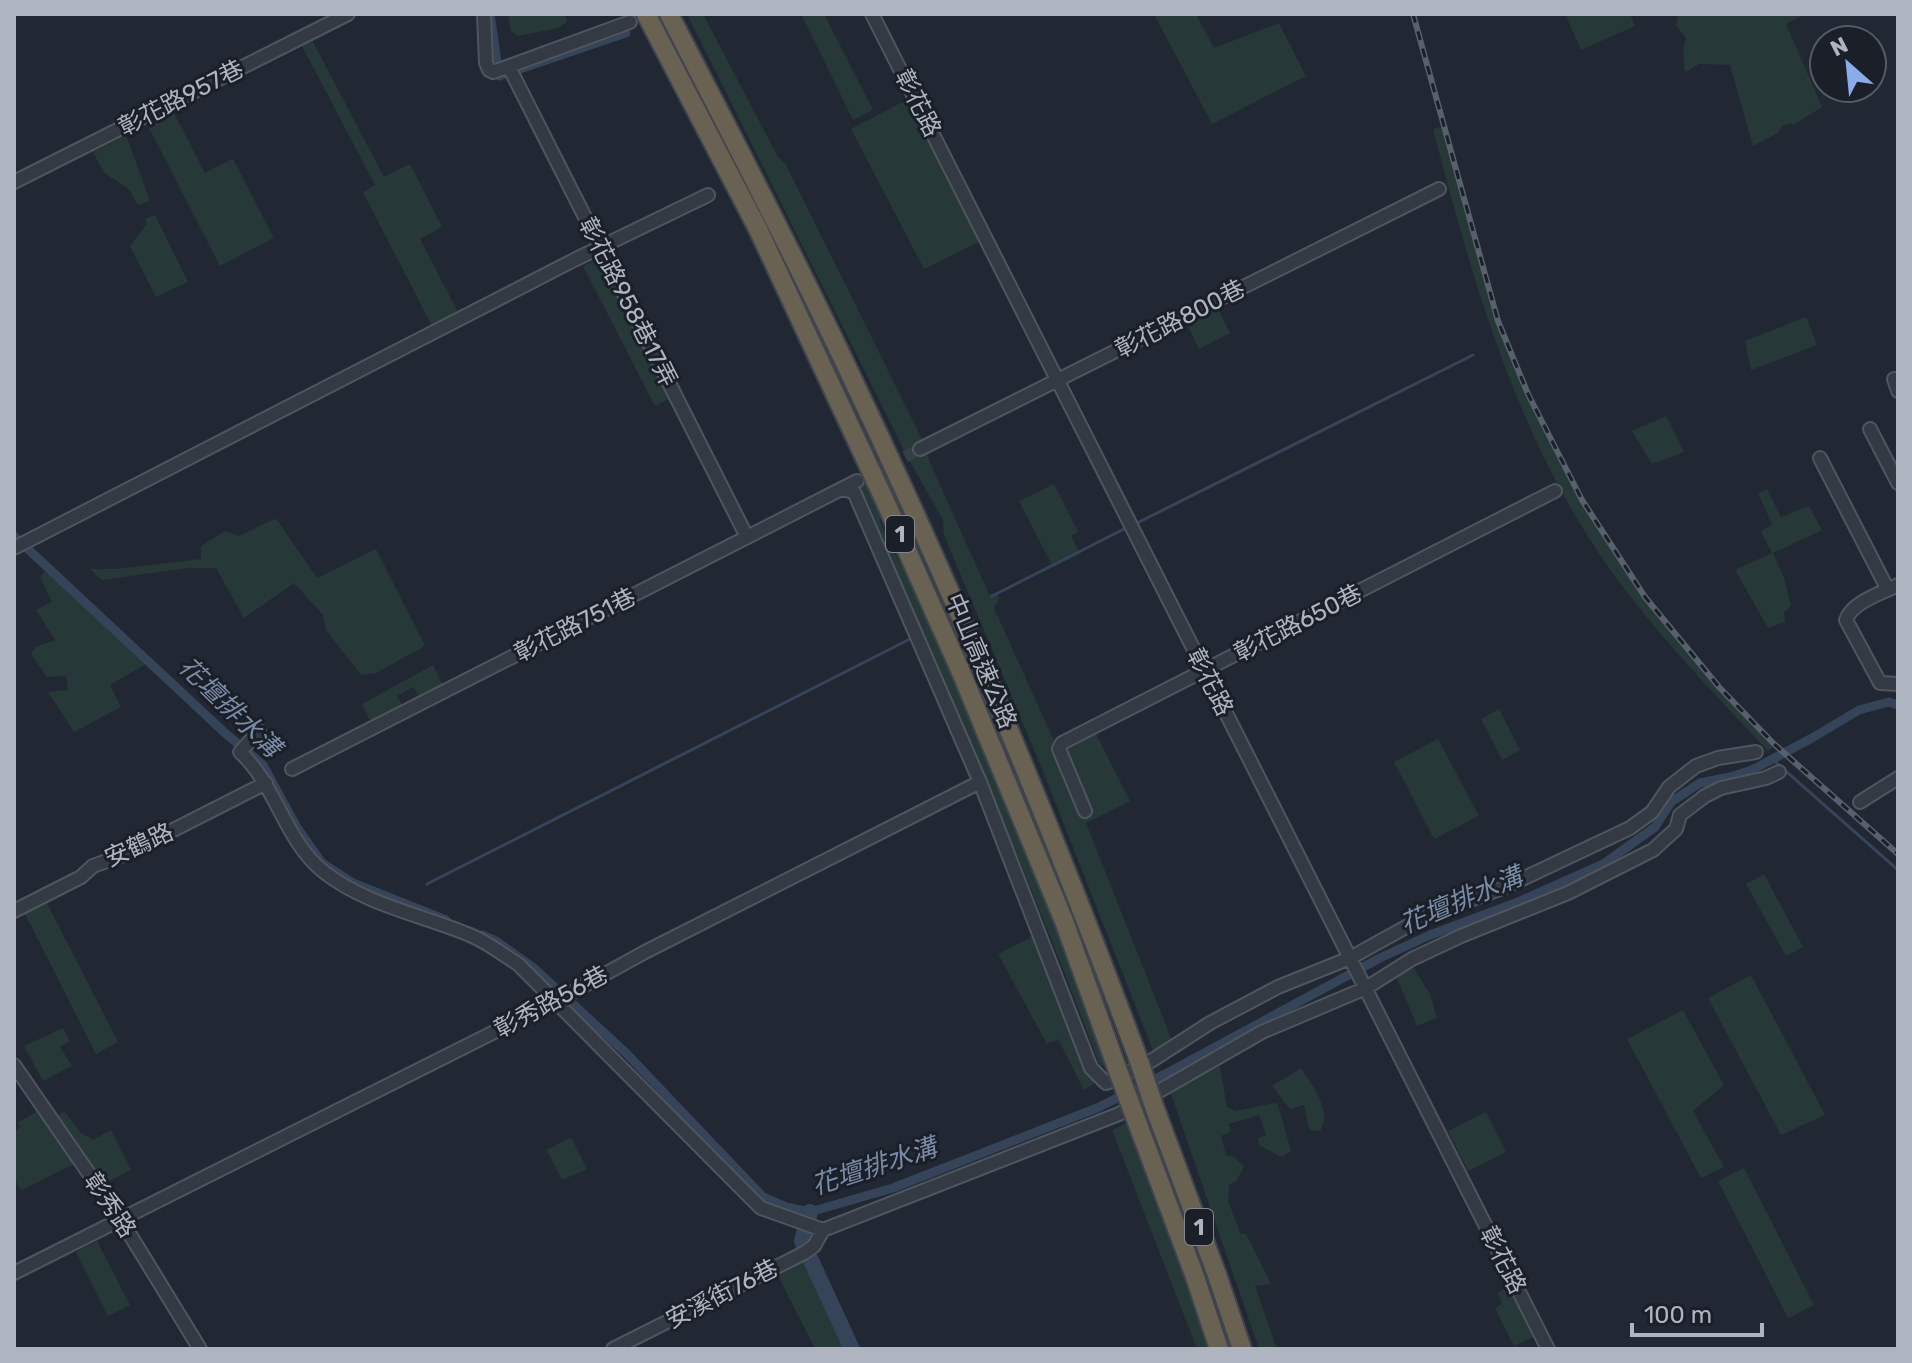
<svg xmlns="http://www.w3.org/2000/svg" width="1912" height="1363" viewBox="0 0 1912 1363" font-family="Rubik,'Noto Sans TC',sans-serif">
<rect width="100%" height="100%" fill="#212833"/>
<path fill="#273838" d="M508,14H565L567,22L558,28L518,36L511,31Z
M687,14H703L778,157L785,163L922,439L931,465L989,594L997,595L999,599L994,608L1059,752L1096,734L1130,801L1086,823L1173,1043L1154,1053L1045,776L944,535L943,520L907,456Z
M801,14H824L873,110L853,120Z
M1154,14H1196L1214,48L1279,23L1306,76L1212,124Z
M1565,14H1630L1635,26L1581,50Z
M1678,14H1805L1786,24L1822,107L1793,125L1790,123L1782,126L1778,133L1753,146L1730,65L1699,64L1685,72L1683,49L1686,38L1676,26Z
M312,40L384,177L410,164L442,227L420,239L461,318L435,332L363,192L375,185L302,46Z
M908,99L914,100L984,239L924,269L851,129Z
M173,111L205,173L233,159L274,238L220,266L147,124Z
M1442,127C1465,205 1484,285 1513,360C1574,516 1662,625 1773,747L1768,751C1718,698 1667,645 1623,587C1521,453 1475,290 1433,129Z
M126,135L150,201L138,205L129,189L104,173L93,152Z
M155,215L188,282L156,297L130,246L147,224L145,219Z
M612,252L683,392L655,406L583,266Z
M1218,308L1230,333L1199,349L1187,324Z
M1806,317L1817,345L1751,370L1745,341Z
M1666,416L1684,452L1652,464L1632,431Z
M867,482L881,509L880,522L898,560L915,582L1033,862L1111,1064L1100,1066C1043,912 978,761 913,609C902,581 861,511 862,486Z
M1054,484L1078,532L1071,536L1080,554L1053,567L1019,501Z
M1767,489L1781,517L1809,506L1822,530L1773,553L1784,578L1791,606L1784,612L1785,622L1768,628L1735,570L1772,553L1761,531L1772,524L1758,493Z
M274,519L277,520L317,578L376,549L425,646L376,673L361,675L326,630L323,615L294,583L244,618L216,568H187L102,580L90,569H117L201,559V546L225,531L239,536Z
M49,567L153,660L110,685L121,707L74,732L48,692L68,690L66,676L47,677L31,654L36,647L55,640L36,610L52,602L40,577Z
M433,665L445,690L421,701L413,687L397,696L404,708L372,724L362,704Z
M1499,709L1520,750L1502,760L1481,719Z
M1438,739L1479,816L1434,839L1394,762Z
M1764,874L1803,947L1786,956L1746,884Z
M47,903L118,1042L96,1054L25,914Z
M1044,931L1092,1052L1098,1081L1084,1090L1058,1039L1047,1044L998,954Z
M1414,968L1430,994L1437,1018L1417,1026L1396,976Z
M1751,975L1825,1115L1781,1135L1708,998Z
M1683,1010L1724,1085L1693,1111L1724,1167L1701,1178L1627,1039Z
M63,1028L70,1041L60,1047L72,1066L43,1081L24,1046Z
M1220,1066L1227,1107L1236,1111L1275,1103L1278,1105L1291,1151L1282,1157L1260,1146L1258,1138L1266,1135L1259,1115L1229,1124L1231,1131L1221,1136L1226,1155L1235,1157L1244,1167L1236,1181L1229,1185L1228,1200L1240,1233L1246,1234L1271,1284L1255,1286L1277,1349H1259L1170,1091Z
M1301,1068C1312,1086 1333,1110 1320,1131L1309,1130L1304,1105L1290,1109L1272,1086Z
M38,1111L74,1164L21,1190L14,1178V1132L20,1128L18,1122Z
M64,1111L81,1133L93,1140L111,1130L131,1170L100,1186L53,1119Z
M1486,1112L1506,1152L1468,1171L1448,1131Z
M1130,1121L1210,1349H1197L1112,1130Z
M571,1137L587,1169L562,1180L547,1150Z
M1744,1168L1814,1305L1788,1318L1718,1181Z
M97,1241L130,1305L108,1316L76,1252Z
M806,1259L852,1349H815L777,1274Z
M1513,1285L1540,1334L1514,1346L1495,1308L1502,1304L1497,1293Z"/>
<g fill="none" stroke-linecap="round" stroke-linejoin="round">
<path stroke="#364459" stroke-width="3" d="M1135,524L1473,355
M992,596L1128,527
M1772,759L1898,870
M427,884L912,638"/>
<path stroke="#364459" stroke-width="9" d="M490,14L499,76L626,33
M14,536L225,733L263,765L296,826L322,863L353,883L446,920
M482,935L496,941L535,969L626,1053L763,1197L786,1207L810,1212L893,1188L1097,1108L1171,1071L1380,958L1430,935L1518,902L1605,863L1655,827L1671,802L1700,783L1730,777L1752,770L1812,738L1859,710L1889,702L1898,705"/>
<path stroke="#364459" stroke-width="16" d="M810,1212L802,1241L852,1349"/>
<path stroke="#363d48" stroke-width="12" stroke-dasharray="12 6" stroke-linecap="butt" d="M857,481L920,449"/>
<g stroke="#4f555f" stroke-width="16">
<path id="minor" d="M484,14L486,63L489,70L493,72L630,22
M872,14L1548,1349
M509,67L747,537
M14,182L348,14
M1894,379L1898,391
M1870,429L1898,483
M920,449L1439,189
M1820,458L1888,590
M842,489L854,492L980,782L1091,1068L1106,1083
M14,548L574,260L708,195
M1898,585C1882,593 1852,602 1846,620L1880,683L1898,684
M259,731L240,752C277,786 284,840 324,872C366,905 422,915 470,935C487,942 502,954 518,964L761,1208L823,1230L1119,1114L1262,1032L1366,988L1412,959L1461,936L1568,893L1653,850L1676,829L1680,815L1705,796L1721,788L1766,778L1779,772
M292,769L857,481
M1860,802L1898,778
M1085,811L1059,749L1062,743L1555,491
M14,911L81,877L93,866L126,854L266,783
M14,1065L121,1220L200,1349
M1109,1082L1151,1061L1210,1023L1278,987L1350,958L1424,917L1505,887L1630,828L1652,812L1669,787L1696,766L1718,758L1756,752
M14,1273L556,1001L645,952L980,782
M613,1349L804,1253L814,1246L823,1230"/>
</g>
<g stroke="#3f454f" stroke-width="22">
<path id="highway" d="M646,14L758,229L885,501L961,672L1064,921L1118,1071
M669,14C728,129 788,243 843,359C953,589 1051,823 1139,1061
M1154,1106L1217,1275L1242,1349
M1134,1114L1194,1274L1219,1349"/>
</g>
<use href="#minor" stroke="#343a44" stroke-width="12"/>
<use href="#highway" stroke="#696152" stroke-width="18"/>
<g stroke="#59606d" stroke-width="6">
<path id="rail" d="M1413,14L1498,321L1528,394L1582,500L1645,597L1719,687L1774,744L1898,854"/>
</g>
<use href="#rail" stroke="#1a1f28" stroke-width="3" stroke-dasharray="9" stroke-linecap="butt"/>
<g stroke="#3f454f" stroke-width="22" stroke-linecap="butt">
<path id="highway-bridge" d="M1139,1061L1154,1106
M1118,1071L1134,1114"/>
</g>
<use href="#highway-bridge" stroke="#696152" stroke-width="18"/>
</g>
<g text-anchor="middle" stroke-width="6" stroke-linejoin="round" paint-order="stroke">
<g fill="#1a1f28" stroke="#828893" stroke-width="2">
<rect x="886" y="516" width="28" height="36" rx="6"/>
<rect x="1185" y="1209" width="28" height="36" rx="6"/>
</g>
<g font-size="22" font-weight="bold" fill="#aeb5c1">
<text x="900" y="542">1</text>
<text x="1199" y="1235">1</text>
</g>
<g font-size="24" fill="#aeb5c1" stroke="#1a1f28">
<text transform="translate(181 98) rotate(-27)" y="8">彰花路957巷</text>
<text transform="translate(918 103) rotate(63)" y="8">彰花路</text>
<text transform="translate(628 302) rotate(63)" y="8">彰花路958巷17弄</text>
<text transform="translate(1180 319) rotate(-27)" y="8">彰花路800巷</text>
<text transform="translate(1298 623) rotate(-27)" y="8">彰花路650巷</text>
<text transform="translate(575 625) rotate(-27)" y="8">彰花路751巷</text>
<text transform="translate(981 661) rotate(67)" y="8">中山高速公路</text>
<text transform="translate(1210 682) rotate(63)" y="8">彰花路</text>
<text transform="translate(139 845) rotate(-24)" y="8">安鶴路</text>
<text transform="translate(551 1002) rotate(-28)" y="8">彰秀路56巷</text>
<text transform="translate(110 1205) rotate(56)" y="8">彰秀路</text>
<text transform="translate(1503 1260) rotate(63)" y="8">彰花路</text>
<text transform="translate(722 1294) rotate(-27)" y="8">安溪街76巷</text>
</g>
<g font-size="26" font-style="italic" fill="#7a8ca7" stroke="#1a1f28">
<text transform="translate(230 707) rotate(44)" y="9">花壇排水溝</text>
<text transform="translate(1461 900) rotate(-23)" y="9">花壇排水溝</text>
<text transform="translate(874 1166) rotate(-18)" y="9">花壇排水溝</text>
</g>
</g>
<rect width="1912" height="1363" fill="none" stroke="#aeb5c1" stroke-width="32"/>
<g transform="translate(1848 64) rotate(333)"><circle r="38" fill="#1a1f28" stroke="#555b65" stroke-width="2"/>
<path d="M0-6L14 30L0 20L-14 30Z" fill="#8aaceb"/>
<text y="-12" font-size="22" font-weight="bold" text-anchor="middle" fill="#aeb5c1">N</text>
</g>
<path d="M1632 1323v12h130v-12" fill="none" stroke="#aeb5c1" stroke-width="4"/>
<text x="1644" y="1323" font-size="24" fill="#aeb5c1" stroke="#1a1f28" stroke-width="6" paint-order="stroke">100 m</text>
</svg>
